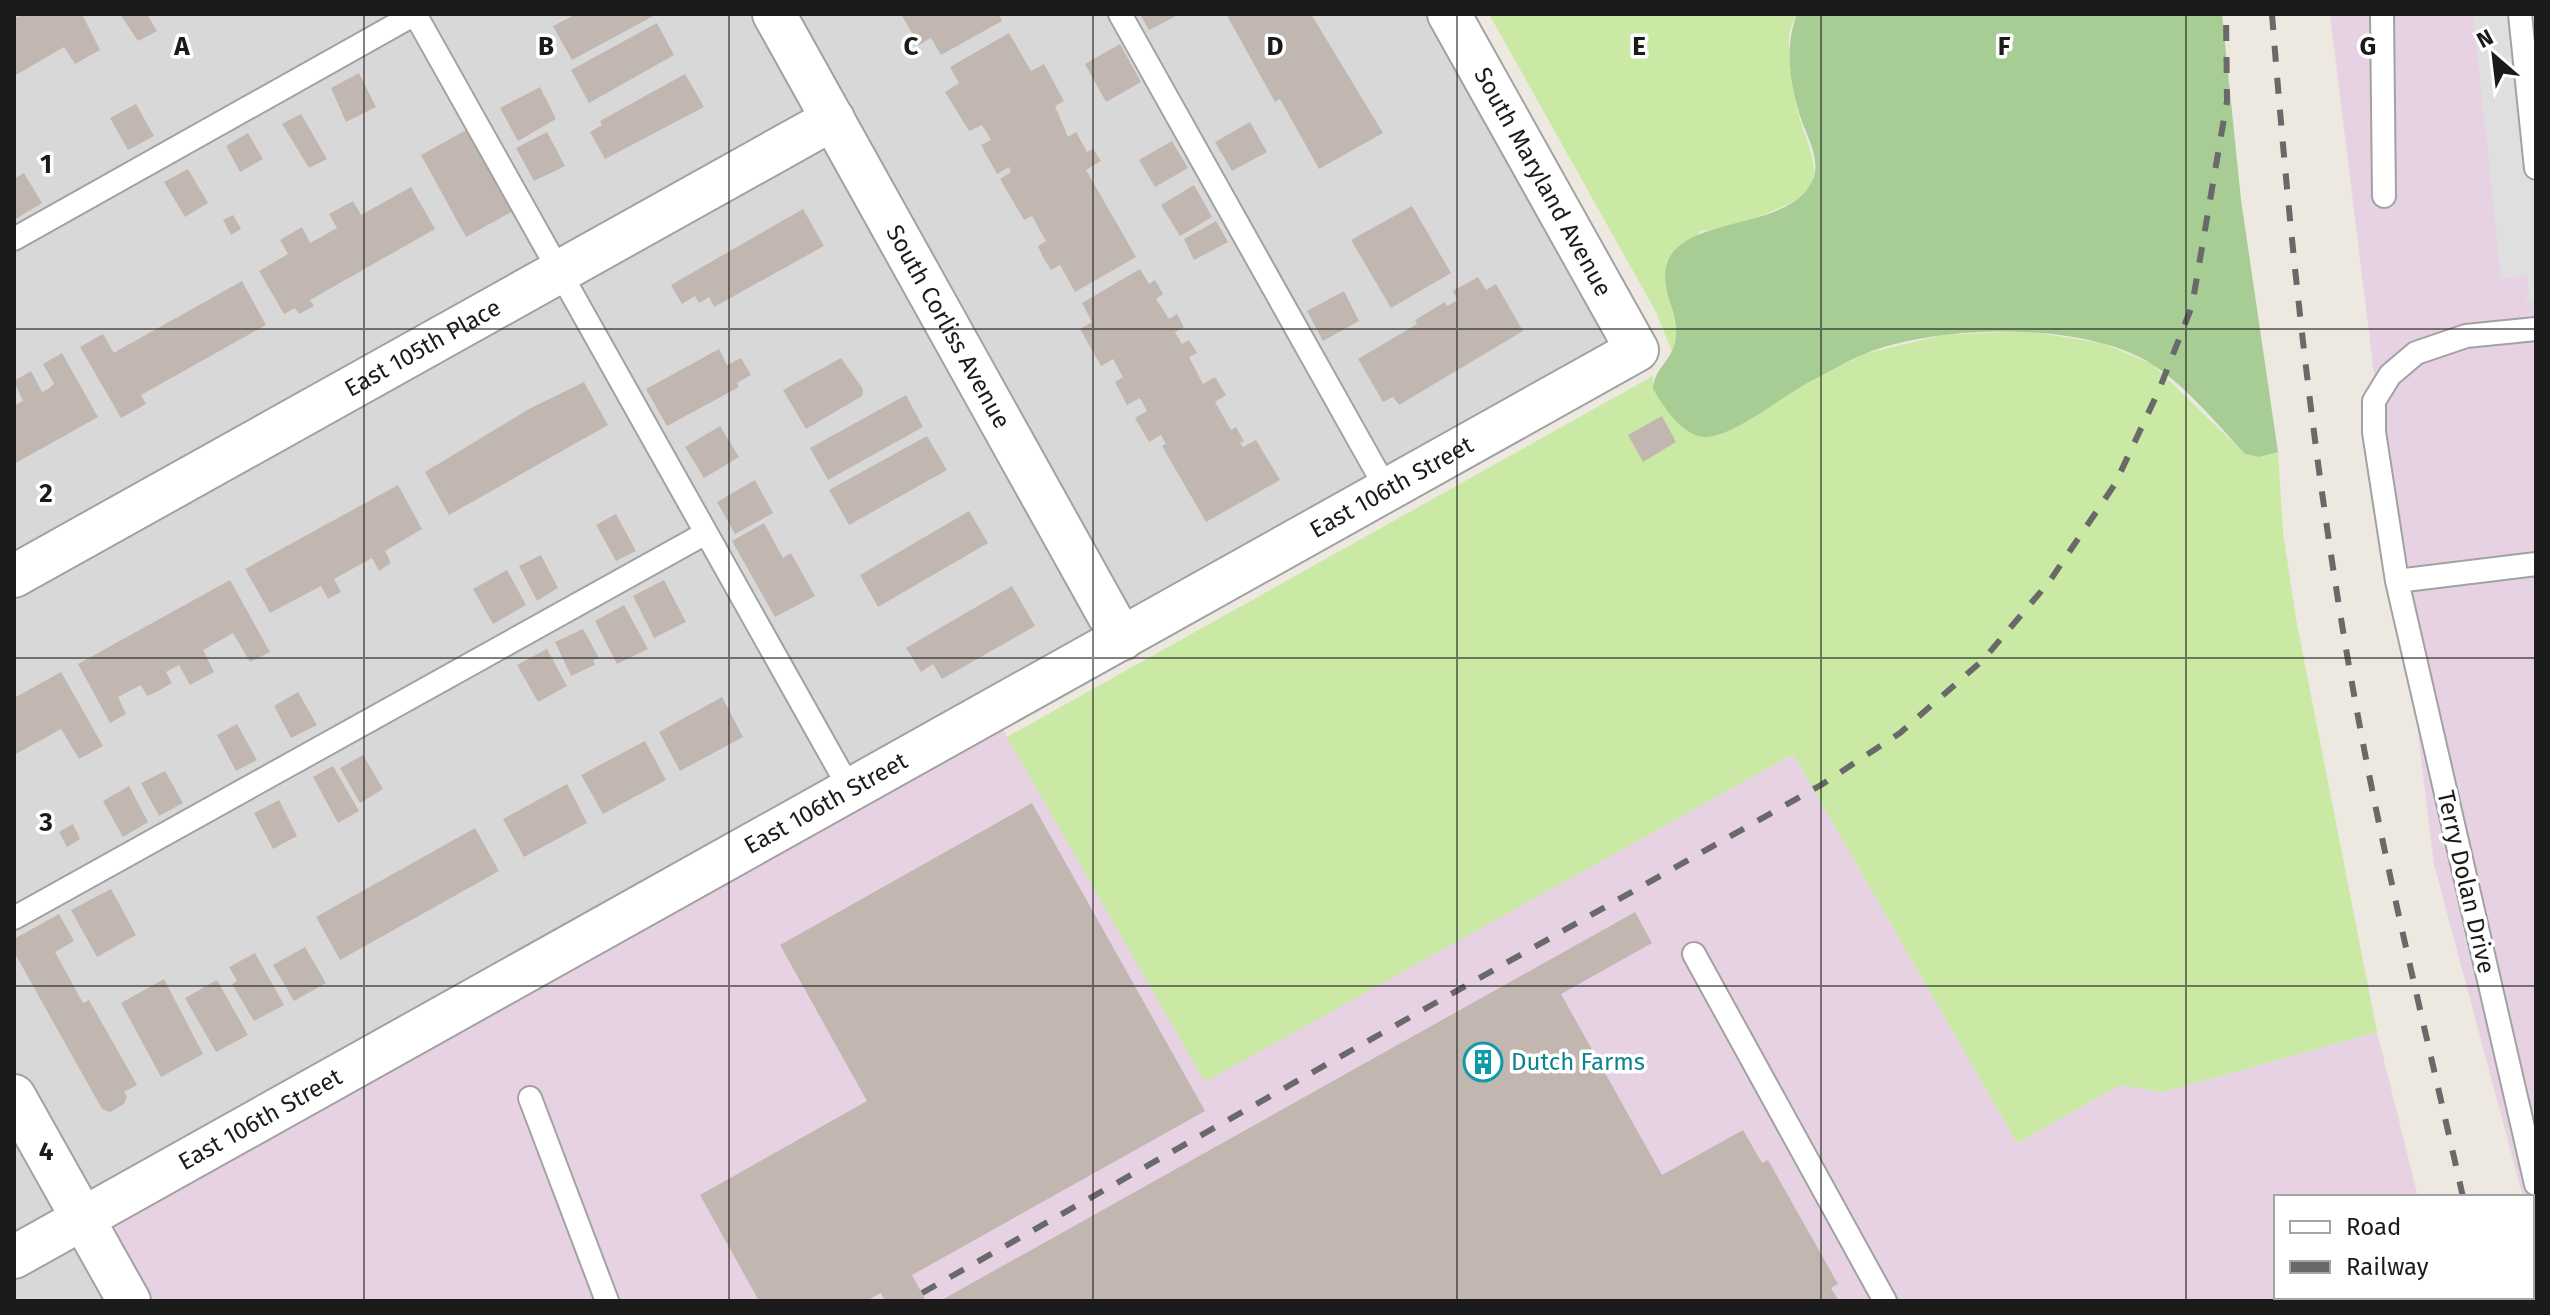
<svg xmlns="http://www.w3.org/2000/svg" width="2550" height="1315" viewBox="0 0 2550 1315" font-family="'Fira Sans',sans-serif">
<rect width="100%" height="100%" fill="#ede8e0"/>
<path fill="#d9d8d8" d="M14,14H1442L1628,346L86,1212L136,1301H14Z"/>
<path fill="#e6d2e3" d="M2330,14H2536V1244L2532,1197H2523L2434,864Z
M989,705L1205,1081L1793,754L2017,1143L2120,1085L2163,1092L2377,1032L2418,1197H2276V1297H2443L2444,1301H136L86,1212Z"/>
<path fill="#cae9a4" d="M1489,14H1797C1794,21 1789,30 1789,37C1787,55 1794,95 1798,112C1811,160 1836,187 1772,211C1748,221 1727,229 1701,231L1665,275L1677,334L1673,354L1656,312Z
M2026,331L2102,343L2152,364L2245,454L2259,457L2278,452L2283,532L2296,619L2377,1032L2163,1092L2120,1085L2017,1143L1793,754L1205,1082L1007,737L1653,376V389L1796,388L1864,354L1943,335Z"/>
<path fill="#a8cd94" d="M1797,14H2222L2241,200L2278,452L2259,457L2245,454C2217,424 2187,387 2153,365C2085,320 1934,324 1862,355C1845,362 1829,372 1813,380C1786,393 1734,437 1705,437C1682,436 1664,407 1653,389C1654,367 1675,359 1676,336C1678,316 1665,296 1665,276C1666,211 1790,236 1813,179C1822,156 1803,131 1798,109C1789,77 1785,46 1797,14Z"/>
<path fill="#dfdfdf" d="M2473,14H2536V300L2524,301L2529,292L2527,276L2501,278Z"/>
<path fill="#c1b7b0" d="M14,14L17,17L23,14H82L100,50L75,64L64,47L14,76Z
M120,14H147L157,31L138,41Z
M576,14H657L572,60L553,26Z
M901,14H999L1002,21L941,55L931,38L919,45Z
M1140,14H1180L1149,30Z
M1226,14H1311L1383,133L1319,169L1280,99L1275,102Z
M657,23L674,55L589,103L571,70Z
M1009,33L1031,71L1044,64L1064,101L1055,106L1068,137L1076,132L1087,152L1093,149L1101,161L1086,170L1136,257L1075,292L1060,265L1051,270L1044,259L1038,246L1046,241L1032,216L1024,220L1000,179L1011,172L1009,167L997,174L981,145L991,140L982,125L969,131L945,92L959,83L950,67Z
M1120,44L1141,82L1106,102L1085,64Z
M359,73L376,107L346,122L331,88Z
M685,74L704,107L605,159L590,132L602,125L600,121Z
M540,87L556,119L518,141L500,108Z
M136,104L154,136L128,150L110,118Z
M301,114L327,159L309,168L282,124Z
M1250,122L1267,152L1232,171L1215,142Z
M468,129L513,211L466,237L421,155Z
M547,132L565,166L534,181L516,148Z
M248,133L263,159L240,172L226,146Z
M1172,141L1188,168L1155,187L1139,160Z
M188,169L208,203L185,217L164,182Z
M24,173L42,203L14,220V179Z
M1194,185L1212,217L1180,236L1161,205Z
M411,187L435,229L310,300L314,306L299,314L295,308L284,314L259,271L288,254L280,240L302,227L310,243L337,228L329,214L353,201L361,215Z
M1412,206L1451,273L1391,308L1351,240Z
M803,209L824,246L714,307L709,297L699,303L695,296L682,304L671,285Z
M233,215L241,229L231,235L223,220Z
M1216,221L1228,242L1194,260L1184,239Z
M1140,269L1149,284L1155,280L1163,294L1156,299L1169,319L1177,314L1184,327L1175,332L1182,344L1189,340L1197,353L1189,357L1203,384L1215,377L1226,395L1215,402L1231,430L1236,427L1244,441L1240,443L1243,447L1256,440L1280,480L1206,522L1162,446L1166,444L1161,435L1149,442L1135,418L1147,411L1140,398L1127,405L1115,382L1123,377L1113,359L1101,366L1080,329L1092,322L1082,303Z
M1478,277L1486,290L1496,284L1523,331L1399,405L1393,397L1383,402L1358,359L1417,324L1415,320L1445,302L1447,306L1458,300L1453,291Z
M242,281L266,325L141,395L146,404L121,418L80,347L103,334L114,353L117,351Z
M1344,291L1359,321L1323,341L1307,311Z
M719,349L727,365L741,358L751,375L737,383L739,387L667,426L646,389Z
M62,353L98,417L14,464V406L23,401L14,381L31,371L42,392L47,390L54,384L43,364Z
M841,358L863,389L862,396L806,429L783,390Z
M584,382L608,425L449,515L425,472L529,409Z
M906,395L923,427L828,480L810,448Z
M1662,416L1676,442L1643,462L1628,435Z
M720,426L739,457L704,478L685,447Z
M927,436L947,470L849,525L829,490Z
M755,480L773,513L735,534L717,502Z
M398,485L422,529L385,551L391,563L379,571L372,558L334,579L341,592L328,599L321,586L270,613L245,569Z
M969,511L988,543L878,607L860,575Z
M616,514L636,551L616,561L596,525Z
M764,523L783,558L791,553L815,596L775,617L732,541Z
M541,555L558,588L537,601L519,566Z
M507,570L526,605L493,624L473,589Z
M230,580L270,652L250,662L233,633L203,650L214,672L190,685L179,665L166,672L172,683L158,691L147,696L141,685L118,697L126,714L110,723L78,664Z
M664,580L686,622L654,638L633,596Z
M1012,586L1035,626L942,679L933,664L921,672L906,648Z
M624,605L648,649L617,664L595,621Z
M583,629L599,658L593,660L595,665L571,676L555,642Z
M547,649L567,686L538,702L517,665Z
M61,672L103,746L79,759L61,729L14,755V698Z
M298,692L317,725L291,738L274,706Z
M722,697L743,737L680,771L659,732Z
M237,724L257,760L236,771L217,735Z
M645,741L666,780L603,814L581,775Z
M363,755L383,789L360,803L340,768Z
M333,766L359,811L338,823L313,777Z
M165,771L183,803L159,816L141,783Z
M567,784L587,823L524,857L503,819Z
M129,786L148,822L123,837L103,801Z
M279,800L297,836L273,849L254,813Z
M1032,803L1205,1111L912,1275L926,1301H885L881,1293L866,1301H759L700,1195L867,1101L780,945Z
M73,824L80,839L67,847L59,832Z
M475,828L499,871L340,960L316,917Z
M111,889L136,935L97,957L71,910Z
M1635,912L1652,943L1561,994L1662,1175L1743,1130L1762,1163L1768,1160L1838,1284L1831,1288L1839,1301H940Z
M59,914L74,941L55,952L83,1003L89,1000L137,1085L124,1092L127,1096L124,1104L110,1112L102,1109L14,952V939Z
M305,947L326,983L294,1001L273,965Z
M255,953L284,1005L254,1021L232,984L237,981L229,967Z
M164,979L203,1054L161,1077L121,1003Z
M217,980L248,1035L216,1052L185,998Z"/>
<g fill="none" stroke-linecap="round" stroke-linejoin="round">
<g stroke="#a2a2a2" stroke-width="26">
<path id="service" d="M1120,14L1387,490
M2382,14L2384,196
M2520,14L2536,168
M14,239L415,14L851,791
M2536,329L2466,336L2416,353L2390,375L2374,401V432L2397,581L2536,1184
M2397,581L2536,564
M14,918L706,533
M1694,954L1885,1301
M530,1098L607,1301"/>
</g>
<g stroke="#a2a2a2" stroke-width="46">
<g id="minor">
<path id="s1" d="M774,14L1122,639"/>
<path id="s2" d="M14,576L833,119"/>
<path d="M14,1096L129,1301"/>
<path id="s3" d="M14,1257L1637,350L1449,14"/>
</g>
</g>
<use href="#service" stroke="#fff" stroke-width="22"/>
<use href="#minor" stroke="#fff" stroke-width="42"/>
<path stroke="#696969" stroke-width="6" stroke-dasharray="16 16" stroke-linecap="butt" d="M2272,14C2290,243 2314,473 2355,700C2385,867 2426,1032 2463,1197
M922,1293L1821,785L1900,733L1983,660L2049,582L2115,484L2159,390L2192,306L2227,101L2226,14
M2487,1297L2488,1301"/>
</g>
<path fill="none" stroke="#1b1b1b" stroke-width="2" stroke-opacity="0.55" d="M364,14V1301M729,14V1301M1093,14V1301M1457,14V1301M1821,14V1301M2186,14V1301M14,329H2536M14,658H2536M14,986H2536"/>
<defs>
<g id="building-ring" transform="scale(2)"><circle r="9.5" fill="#fff" stroke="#0f9aa8" stroke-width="1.5"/><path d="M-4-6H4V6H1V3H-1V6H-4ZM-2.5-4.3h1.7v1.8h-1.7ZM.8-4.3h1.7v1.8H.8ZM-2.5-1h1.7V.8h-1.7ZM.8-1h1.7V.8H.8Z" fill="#0f9aa8"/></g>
</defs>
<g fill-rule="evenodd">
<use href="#building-ring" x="1483" y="1062"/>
</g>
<g text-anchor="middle" stroke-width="7" stroke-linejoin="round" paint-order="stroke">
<g font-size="24" fill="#1b1b1b" stroke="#fff">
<text transform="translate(1543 182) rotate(61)" y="8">South Maryland Avenue</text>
<text dy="8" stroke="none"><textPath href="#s1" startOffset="358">South Corliss Avenue</textPath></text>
<text dy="8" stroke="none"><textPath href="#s2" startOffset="468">East 105th Place</textPath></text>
<text dy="8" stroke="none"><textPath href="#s3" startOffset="1578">East 106th Street</textPath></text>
<text dy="8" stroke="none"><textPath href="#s3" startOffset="930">East 106th Street</textPath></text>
<text transform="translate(2466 882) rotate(77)" y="8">Terry Dolan Drive</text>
<text dy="8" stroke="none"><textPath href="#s3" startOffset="282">East 106th Street</textPath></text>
</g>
<g font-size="24" fill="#0d838f" stroke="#fff" text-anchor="start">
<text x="1511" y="1070">Dutch Farms</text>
</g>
</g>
<g font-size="26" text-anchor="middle" font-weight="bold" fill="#1b1b1b" stroke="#fff" stroke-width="7" stroke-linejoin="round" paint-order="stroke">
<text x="182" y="55">A</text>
<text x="546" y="55">B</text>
<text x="911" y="55">C</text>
<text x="1275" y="55">D</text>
<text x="1639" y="55">E</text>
<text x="2004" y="55">F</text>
<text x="2368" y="55">G</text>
<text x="46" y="173">1</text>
<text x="46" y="502">2</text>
<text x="46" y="831">3</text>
<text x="46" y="1160">4</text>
</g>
<rect width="2550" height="1315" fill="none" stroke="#1b1b1b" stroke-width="32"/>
<rect x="2274" y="1195" width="260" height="104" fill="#ffffff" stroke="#a4a4a4" stroke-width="2"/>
<rect x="2290" y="1221" width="40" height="12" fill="#ffffff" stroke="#a4a4a4" stroke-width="2"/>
<text x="2346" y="1235" font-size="24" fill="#1b1b1b">Road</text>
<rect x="2290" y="1261" width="40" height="12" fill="#696969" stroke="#a4a4a4" stroke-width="2"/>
<text x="2346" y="1275" font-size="24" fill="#1b1b1b">Railway</text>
<g transform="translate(2494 56) rotate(332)" stroke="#ffffff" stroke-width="6" paint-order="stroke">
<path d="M0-6L14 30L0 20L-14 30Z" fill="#1b1b1b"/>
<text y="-12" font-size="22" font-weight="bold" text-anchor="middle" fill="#1b1b1b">N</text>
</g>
</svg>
